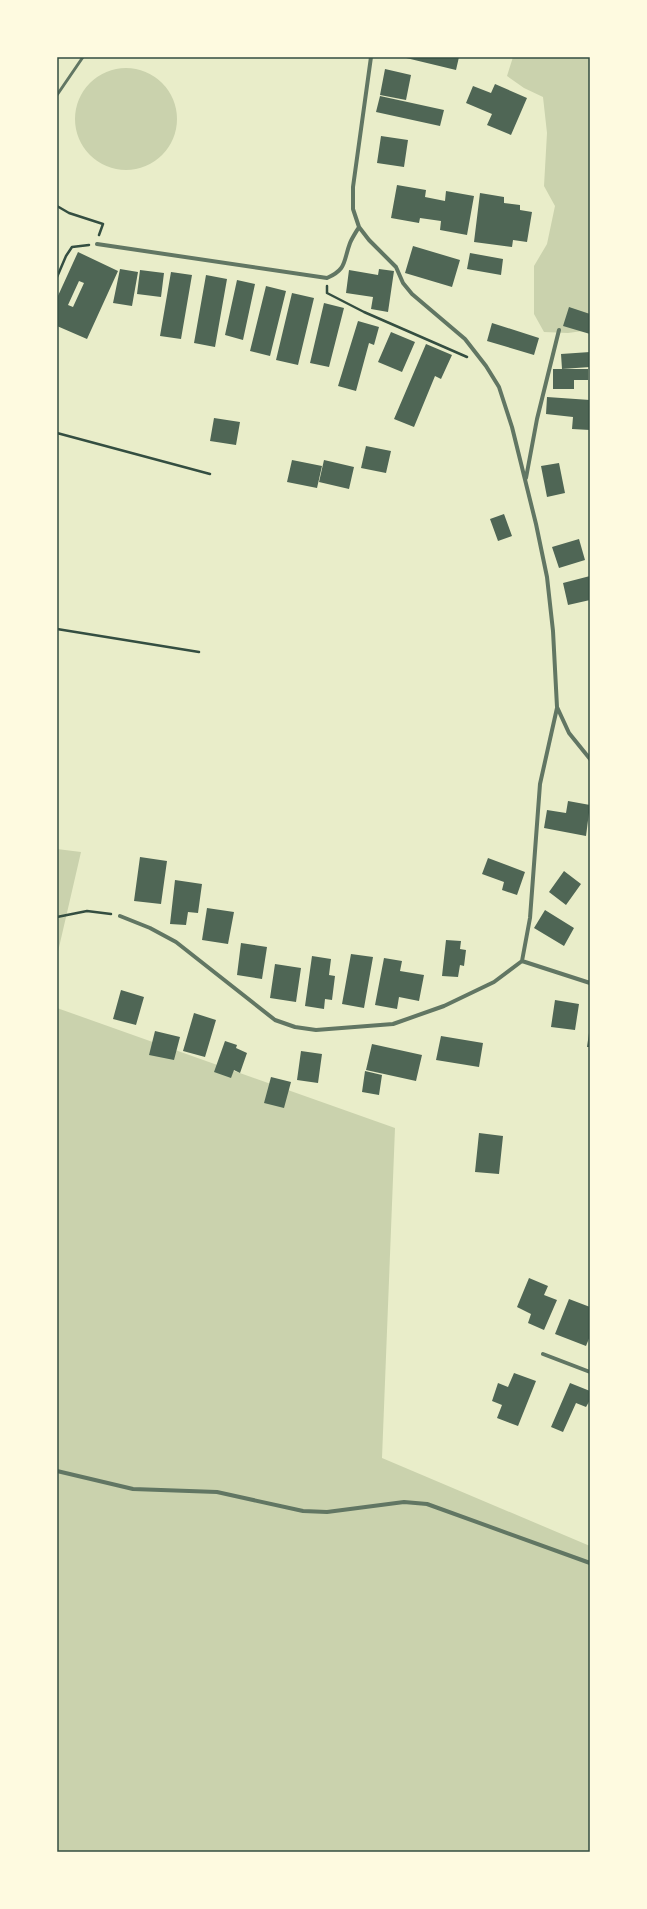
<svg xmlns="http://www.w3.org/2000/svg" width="647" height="1909" viewBox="0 0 647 1909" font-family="Lato,sans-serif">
<rect width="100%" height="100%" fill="#e9edc9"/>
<path fill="#cad2ad" d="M513,57H590V330L568,333L544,332L534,314V266L547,244L555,206L544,186L547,133L543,97L524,88L507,76Z
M75 119a51 51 0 1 1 102 0a51 51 0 1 1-102 0Z
M57,849L81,852L57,956Z
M57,1008L395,1128L382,1458L590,1546V1852H57Z"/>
<path fill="#4f6655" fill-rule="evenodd" d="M402,57H459L456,70Z
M385,69L411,75L406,100L380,95Z
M495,84L527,98L511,135L487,125L492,114L466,103L473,86L491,93Z
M380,96L444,110L440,126L376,112Z
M381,136L408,140L404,167L377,163Z
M397,185L426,190L425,197L445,201L446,191L474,196L467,235L440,230L441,221L420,218L419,223L391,218Z
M480,193L504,197V203L520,205V210L532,212L527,242L513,240L512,247L474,242Z
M413,246L460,260L452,287L405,273Z
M78,252L118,271L87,339L57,326V298ZM79,281L84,283L73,307L68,305Z
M470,253L503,259L501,275L467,269Z
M120,269L138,272L132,306L113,303Z
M379,269L394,271L388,312L371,309L373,297L346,293L349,270L378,275Z
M140,270L164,273L161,297L137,294Z
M171,272L192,275L181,339L160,336Z
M206,275L227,279L215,347L194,343Z
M237,280L255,284L243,340L225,335Z
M266,286L286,291L270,356L250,351Z
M292,293L314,298L298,365L276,360Z
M324,303L344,308L329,367L310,363Z
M569,307L590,314V334L563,326Z
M358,321L379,327L374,345L369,343L356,391L338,386Z
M492,323L539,338L534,355L487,341Z
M391,332L415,342L402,372L378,362Z
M426,344L452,355L441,379L435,376L414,427L394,419Z
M590,352V367L562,369L561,354Z
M553,369H588V380H574V389H553Z
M547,397L590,400V430L572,429L573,417L546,414Z
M214,418L240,422L236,445L210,441Z
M366,446L391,451L386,473L361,468Z
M292,460L322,466L317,488L287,482Z
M324,460L354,467L349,489L319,482Z
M559,463L565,493L547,497L541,466Z
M504,514L512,536L498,541L490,519Z
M579,539L585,560L559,568L552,547Z
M590,576V600L568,605L563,583Z
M568,801L590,805L586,836L544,828L547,810L566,813Z
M140,857L167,861L161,904L134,901Z
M488,858L525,872L517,895L502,890L504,882L482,874Z
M564,871L581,884L566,905L549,892Z
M175,880L202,884L198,913L188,912L186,925L170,924Z
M207,908L234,912L228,944L202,940Z
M545,910L574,928L564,946L534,928Z
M446,940L461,941L460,949L466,950L464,966L460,965L458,977L442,976Z
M241,943L267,947L262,979L237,975Z
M351,954L373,957L364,1008L342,1004Z
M312,956L331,959L329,975L335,976L332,1000L325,999L324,1009L305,1006Z
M384,958L402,961L400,971L424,975L419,1001L399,997L397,1009L375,1005Z
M275,964L301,968L296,1002L270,998Z
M121,990L144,997L136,1025L113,1019Z
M555,1000L579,1004L575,1030L551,1027Z
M194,1013L216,1020L205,1057L183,1051Z
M155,1031L180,1037L174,1060L149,1055Z
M589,1033H590V1047H587Z
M441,1036L483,1043L479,1067L436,1060Z
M225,1041L237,1045L236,1048L247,1053L240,1073L234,1070L231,1078L214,1072Z
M372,1044L422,1055L416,1081L366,1070Z
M301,1051L322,1054L318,1083L297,1080Z
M365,1071L382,1075L379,1095L362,1092Z
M271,1077L291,1082L284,1108L264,1103Z
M479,1133L503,1136L499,1174L475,1172Z
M529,1278L548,1286L544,1295L557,1300L544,1330L528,1323L531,1314L517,1307Z
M569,1299L590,1307V1336L586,1346L555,1334Z
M514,1373L536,1381L518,1426L497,1418L502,1405L492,1401L498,1383L508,1387Z
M570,1383L590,1391V1400L586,1407L576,1403L563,1432L551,1427Z"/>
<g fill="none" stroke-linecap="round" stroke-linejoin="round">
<path stroke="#344e41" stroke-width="2.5" d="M57,206L69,213L103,224L99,235
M57,277L66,256L72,247L89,245
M327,286V293L364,312L467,357
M57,433L210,474
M57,629L199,652
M57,917L87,911L111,914"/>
<path stroke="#617663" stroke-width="3" d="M57,95L83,57"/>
<path stroke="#617663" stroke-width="4" d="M371,57L353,187V209L359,227L369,240L396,267L403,283L412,294L465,339L486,366L499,387L512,427L536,524L547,577L553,631L557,707L569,733L590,759
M97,244L327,278C347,269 343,262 350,243C352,238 356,232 359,227
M526,478L537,419L559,330
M120,916L150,928L176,942L275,1020L295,1027L316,1030L393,1024L444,1006L494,982L522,961L530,918L540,784L557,708
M522,961L590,983
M543,1354L590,1372
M57,1471L133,1489L217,1492L303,1511L327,1512L404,1502L427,1504L590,1563"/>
</g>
<rect width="647" height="1909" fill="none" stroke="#fefae0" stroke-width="116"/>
<rect x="58" y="58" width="531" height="1793" fill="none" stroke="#344e41" stroke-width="1.5"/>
</svg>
